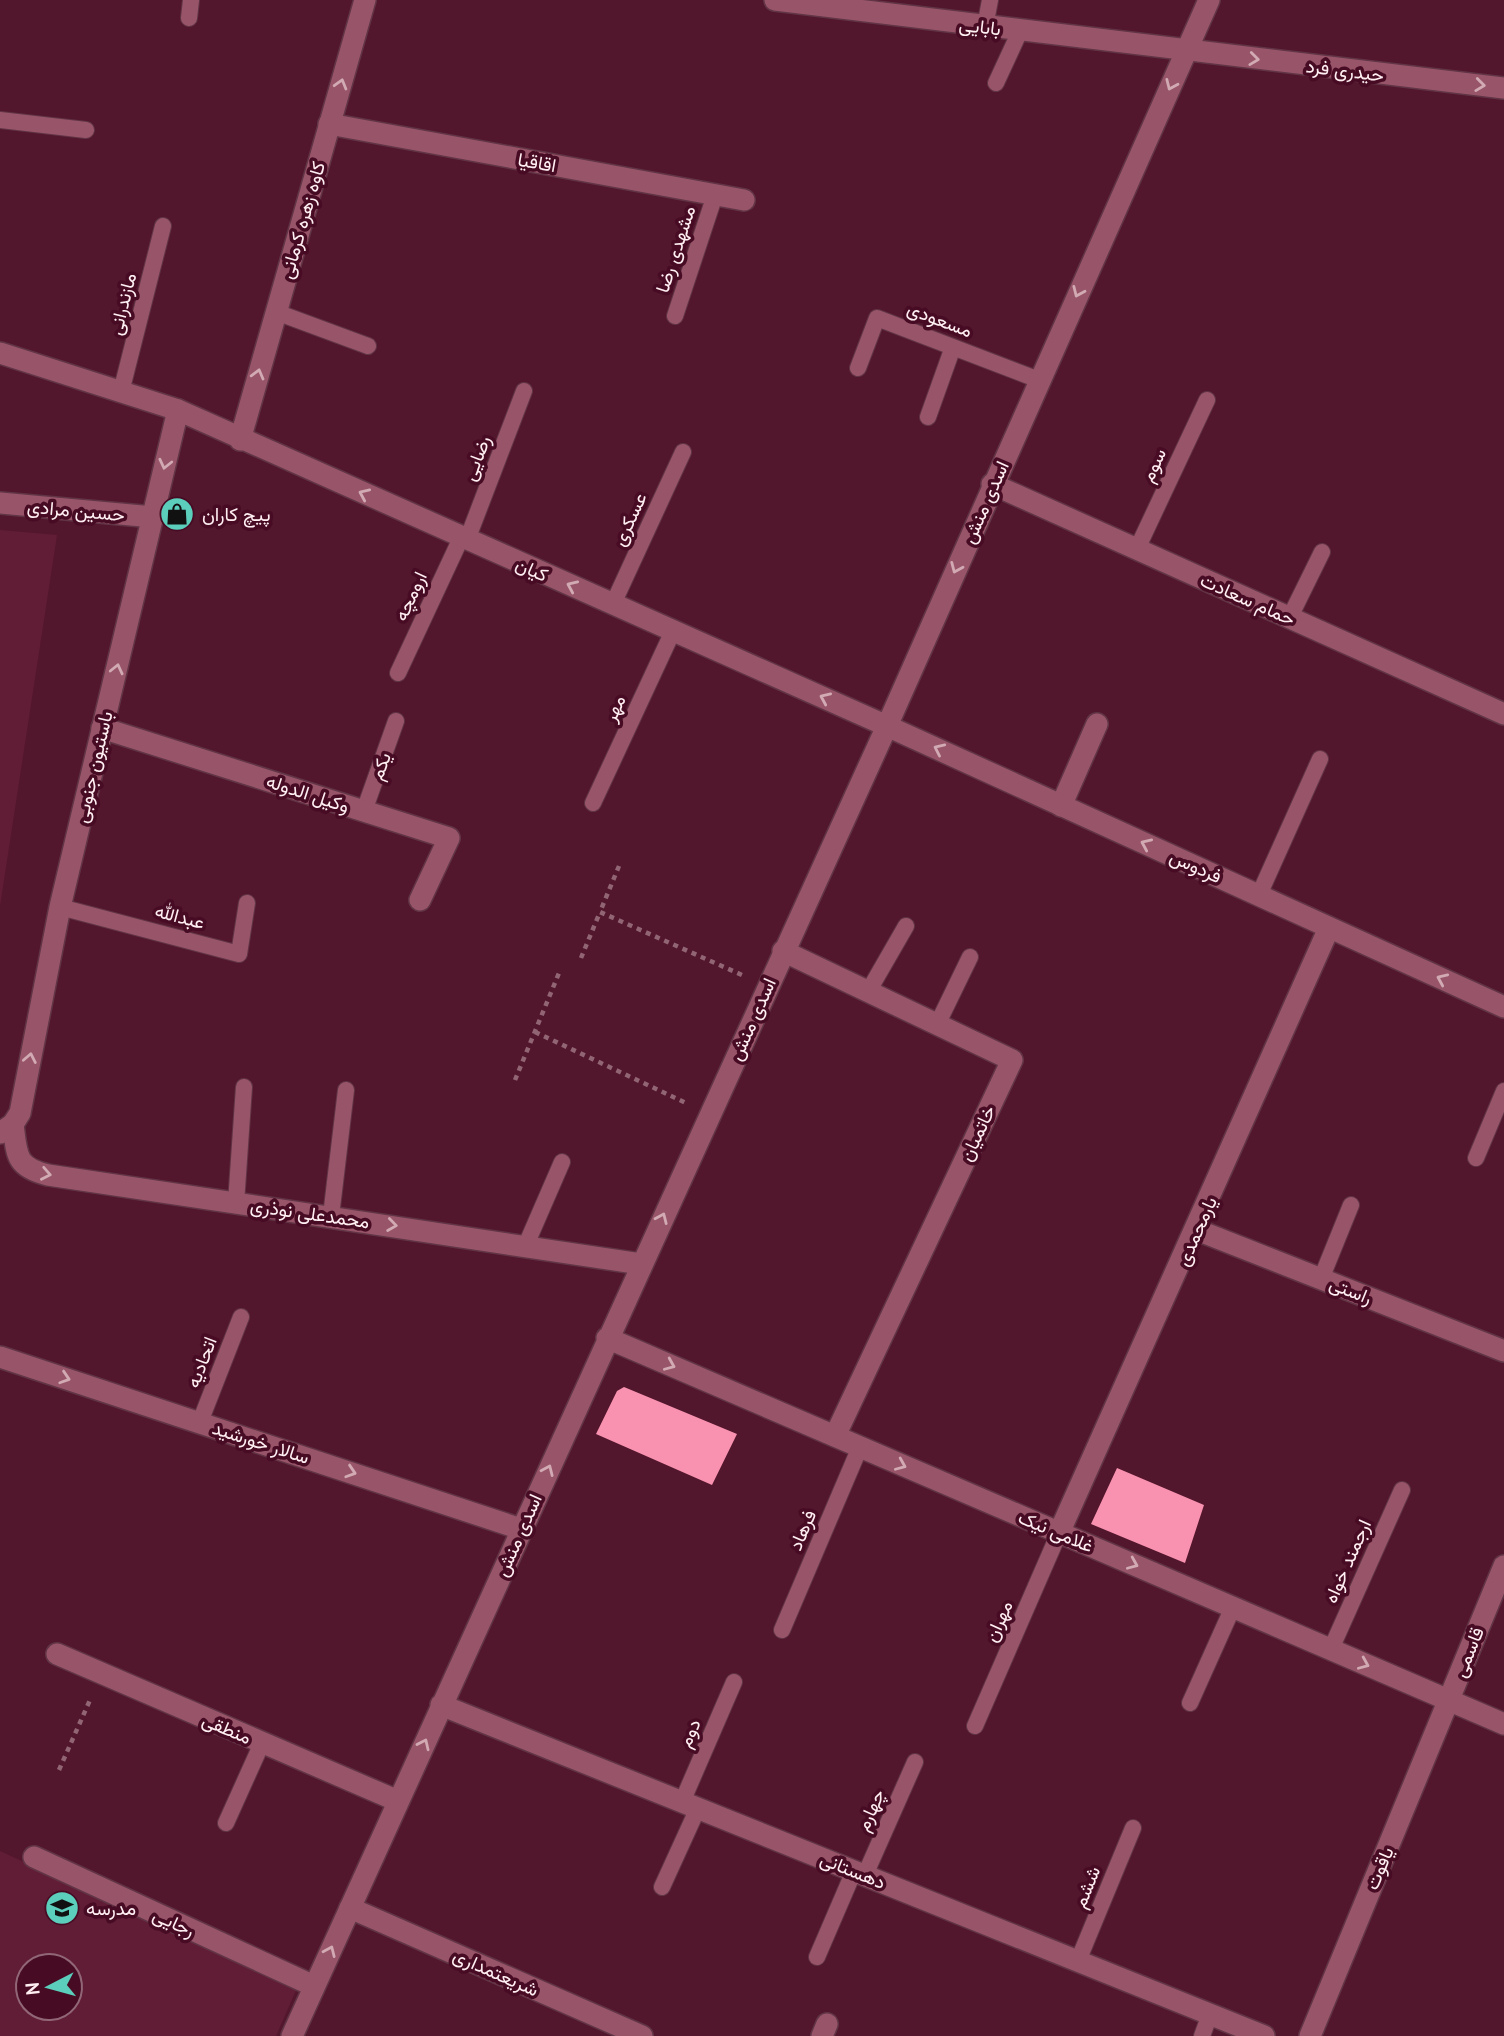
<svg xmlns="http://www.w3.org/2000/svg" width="1504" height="2036" viewBox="0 0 1504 2036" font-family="'PT Sans',Vazirmatn,sans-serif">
<rect width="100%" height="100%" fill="#53172d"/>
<path fill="#611d36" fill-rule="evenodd" d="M0,530L57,535L0,906Z
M0,1851L297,1988L276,2036H0ZM28,1966H70V2008H28Z"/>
<path fill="#f892b0" d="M624,1387L737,1434L712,1485L596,1434L617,1391Z
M1117,1468L1204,1505L1185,1563L1091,1524Z"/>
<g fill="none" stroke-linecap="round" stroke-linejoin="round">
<g stroke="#623546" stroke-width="18">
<path id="service" d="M189,18L191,0
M985,27L990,0
M996,83L1020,31
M0,120L86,130
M276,312L368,346
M675,316L715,195
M858,368L877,318L1039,380
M121,392L163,226
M928,417L953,347
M467,540L524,391
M1137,549L1207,400
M613,604L683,452
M1290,617L1322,552
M398,673L461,538
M593,803L673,631
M364,811L396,721
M1259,895L1320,759
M60,907L239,954L247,903
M868,992L906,926
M937,1025L970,957
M1476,1158L1504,1091
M236,1203L244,1087
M331,1216L346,1090
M526,1245L562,1162
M1321,1279L1351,1205
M200,1422L241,1317
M782,1630L860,1447
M1331,1649L1402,1490
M1190,1703L1233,1607
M975,1726L1059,1533
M682,1802L734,1682
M226,1823L262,1743
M865,1875L915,1762
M662,1887L698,1808
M817,1957L854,1871
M1078,1961L1133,1828
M1202,2036L1210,2014"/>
</g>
<g stroke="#623546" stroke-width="24">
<path id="minor" d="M775,0L1504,88
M329,124L744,200
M0,353L178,410
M992,484L1504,714
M102,728L449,838L420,900
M1061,806L1097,724
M783,951L1012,1060L835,1436
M13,1124C17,1155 15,1167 48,1175L641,1264
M1197,1230L1504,1351
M0,1357L521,1529
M1059,1533L1329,928
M57,1654L398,1801
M441,1705L1264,2036
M34,1857L314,1986
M350,1908L642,2036
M822,2036L827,2024
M1310,2036L1504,1566"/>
</g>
<g stroke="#623546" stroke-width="24">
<path id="tertiary" d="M240,440L365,0
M0,503L153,517
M0,1133L13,1124L20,1113L60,907L178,410L887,726L1504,1007
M607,1338L1504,1724
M292,2036L887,726L1209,0"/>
</g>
<path stroke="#916574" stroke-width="4.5" stroke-dasharray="5 5" stroke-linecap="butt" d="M619,866L600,912L742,975
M581,958L600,912
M535,1032L686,1103
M515,1080L559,973
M59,1770L90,1700"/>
<use href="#service" stroke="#985569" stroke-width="16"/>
<use href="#minor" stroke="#985569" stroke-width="21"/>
<use href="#tertiary" stroke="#985569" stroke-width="21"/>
</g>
<defs><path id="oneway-chevron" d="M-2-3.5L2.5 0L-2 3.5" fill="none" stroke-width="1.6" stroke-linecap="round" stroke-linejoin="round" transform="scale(1.75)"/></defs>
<g stroke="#d1aab4">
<use href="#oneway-chevron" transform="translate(1254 59) rotate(7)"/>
<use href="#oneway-chevron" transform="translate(341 84) rotate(-74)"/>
<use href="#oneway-chevron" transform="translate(1171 85) rotate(114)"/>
<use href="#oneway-chevron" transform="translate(1480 85) rotate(7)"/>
<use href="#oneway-chevron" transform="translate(1078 292) rotate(114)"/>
<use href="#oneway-chevron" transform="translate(258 374) rotate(-75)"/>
<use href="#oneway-chevron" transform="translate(165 464) rotate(103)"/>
<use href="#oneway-chevron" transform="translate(364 494) rotate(-156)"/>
<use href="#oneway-chevron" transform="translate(956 568) rotate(113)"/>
<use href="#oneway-chevron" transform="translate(572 586) rotate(-156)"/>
<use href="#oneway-chevron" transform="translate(117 669) rotate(-77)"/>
<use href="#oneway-chevron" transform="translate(825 698) rotate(-156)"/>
<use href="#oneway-chevron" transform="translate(939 749) rotate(-155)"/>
<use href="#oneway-chevron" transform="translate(1146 844) rotate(-156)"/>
<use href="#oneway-chevron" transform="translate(1442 979) rotate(-156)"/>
<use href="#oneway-chevron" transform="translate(30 1058) rotate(-79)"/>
<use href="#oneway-chevron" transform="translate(46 1174) rotate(11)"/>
<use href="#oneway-chevron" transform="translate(662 1218) rotate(-66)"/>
<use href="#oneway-chevron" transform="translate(392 1225) rotate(8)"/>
<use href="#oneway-chevron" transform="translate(670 1365) rotate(23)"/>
<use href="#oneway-chevron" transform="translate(65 1378) rotate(18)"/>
<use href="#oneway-chevron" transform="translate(901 1465) rotate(23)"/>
<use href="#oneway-chevron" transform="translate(548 1470) rotate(-66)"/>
<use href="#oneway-chevron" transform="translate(351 1472) rotate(18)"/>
<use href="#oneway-chevron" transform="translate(1133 1564) rotate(23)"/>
<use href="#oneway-chevron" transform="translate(1364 1664) rotate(23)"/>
<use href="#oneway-chevron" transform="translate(424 1744) rotate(-65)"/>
<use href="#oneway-chevron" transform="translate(330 1951) rotate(-66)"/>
</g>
<defs>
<g id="shop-disc" transform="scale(1.75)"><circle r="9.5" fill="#5bcebc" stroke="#470b23"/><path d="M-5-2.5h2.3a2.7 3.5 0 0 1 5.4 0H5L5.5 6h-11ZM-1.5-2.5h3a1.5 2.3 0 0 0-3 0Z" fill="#111"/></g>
<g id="school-disc" transform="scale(1.75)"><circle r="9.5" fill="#5bcebc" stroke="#470b23"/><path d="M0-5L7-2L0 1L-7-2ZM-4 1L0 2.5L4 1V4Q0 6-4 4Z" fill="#111"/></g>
</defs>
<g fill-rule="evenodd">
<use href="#shop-disc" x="177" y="514"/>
<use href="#school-disc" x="62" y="1908"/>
</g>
<g text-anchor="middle" stroke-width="7" stroke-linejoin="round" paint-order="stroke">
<g font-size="19" fill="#ffeff2" stroke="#470b23">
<text transform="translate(980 26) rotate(7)" y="7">بابایی</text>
<text transform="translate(1345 70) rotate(7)" y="7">حیدری فرد</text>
<text transform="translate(537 162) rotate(10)" y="7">اقاقیا</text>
<text transform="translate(302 220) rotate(-74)" y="7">کاوه زهره کرمانی</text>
<text transform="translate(675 249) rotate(-72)" y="7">مشهدی رضا</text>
<text transform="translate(122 304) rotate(-76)" y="7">مازندرانی</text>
<text transform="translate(940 319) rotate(21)" y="7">مسعودی</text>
<text transform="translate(476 458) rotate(-69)" y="7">رضایی</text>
<text transform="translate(1153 465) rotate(-65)" y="7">سوم</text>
<text transform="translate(985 502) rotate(-66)" y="7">اسدی منش</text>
<text transform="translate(76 510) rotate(5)" y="7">حسین مرادی</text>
<text transform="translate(629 519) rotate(-65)" y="7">عسکری</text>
<text transform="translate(532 569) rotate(24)" y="7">کیان</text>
<text transform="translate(410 596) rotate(-65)" y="7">ارومچه</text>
<text transform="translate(1248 599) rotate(24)" y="7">حمام سعادت</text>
<text transform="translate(614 708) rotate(-65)" y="7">مهر</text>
<text transform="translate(380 766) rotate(-70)" y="7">یکم</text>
<text transform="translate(93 767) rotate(-77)" y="7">باستیون جنوبی</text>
<text transform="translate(308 793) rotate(18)" y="7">وکیل الدوله</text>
<text transform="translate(1196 866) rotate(24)" y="7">فردوس</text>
<text transform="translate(180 916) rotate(15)" y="7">عبدالله</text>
<text transform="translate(752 1019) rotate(-66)" y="7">اسدی منش</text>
<text transform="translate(977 1133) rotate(-65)" y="7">خاتمیان</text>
<text transform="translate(310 1213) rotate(8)" y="7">محمدعلی نوذری</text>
<text transform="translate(1196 1231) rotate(-66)" y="7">یارمحمدی</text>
<text transform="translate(1351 1290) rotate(22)" y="7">راستی</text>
<text transform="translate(201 1362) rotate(-69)" y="7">اتحادیه</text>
<text transform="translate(261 1442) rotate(18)" y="7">سالار خورشید</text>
<text transform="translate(802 1530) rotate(-67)" y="7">فرهاد</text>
<text transform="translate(1056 1531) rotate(23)" y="7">غلامی نیک</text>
<text transform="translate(518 1535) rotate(-66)" y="7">اسدی منش</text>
<text transform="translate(1347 1561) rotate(-66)" y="7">ارجمند خواه</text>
<text transform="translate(998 1621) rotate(-66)" y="7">مهران</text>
<text transform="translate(1468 1652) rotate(-68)" y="7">قاسمی</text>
<text transform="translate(227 1728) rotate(23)" y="7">منطقی</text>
<text transform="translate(689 1733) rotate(-66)" y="7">دوم</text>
<text transform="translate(870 1810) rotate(-66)" y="7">چهارم</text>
<text transform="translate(1379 1868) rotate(-67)" y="7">یاقوت</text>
<text transform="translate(853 1870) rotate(22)" y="7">دهستانی</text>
<text transform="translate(1086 1887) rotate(-68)" y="7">ششم</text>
<text transform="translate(174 1922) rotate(25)" y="7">رجایی</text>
<text transform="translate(496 1972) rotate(24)" y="7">شریعتمداری</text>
</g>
<g font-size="19" fill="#ffeff2" stroke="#470b23" text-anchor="start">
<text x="202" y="521">پیچ کاران</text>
<text x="86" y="1915">مدرسه</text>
</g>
</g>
<g transform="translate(49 1987) rotate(264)"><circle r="33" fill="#470b23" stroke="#916676" stroke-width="2"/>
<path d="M0-5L12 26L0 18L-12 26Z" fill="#5bcebc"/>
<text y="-10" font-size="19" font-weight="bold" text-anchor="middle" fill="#ffeff2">N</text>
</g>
</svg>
